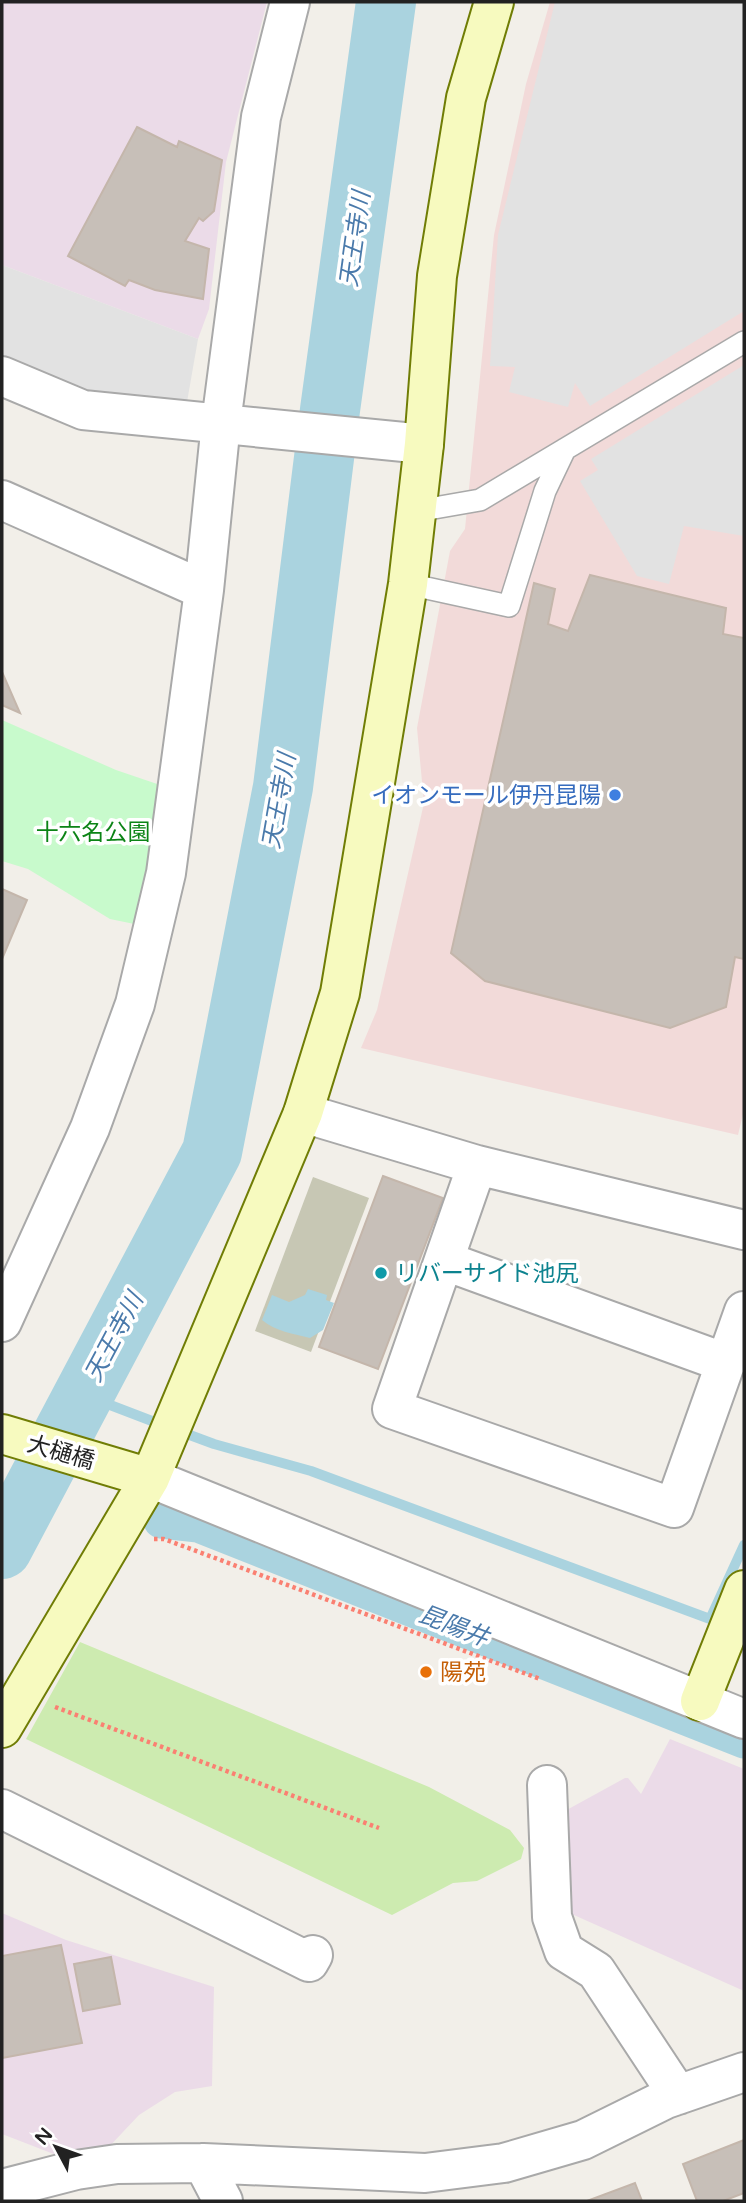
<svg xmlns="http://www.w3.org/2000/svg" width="746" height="2203" viewBox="0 0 746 2203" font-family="'Varela Round','Noto Sans JP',sans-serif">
<rect width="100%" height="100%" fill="#f2efe9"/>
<path fill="#f2dad9" d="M550,2H744V1110L738,1135L361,1048L377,1010L424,803L417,728L450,551L465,529L494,235L526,84Z"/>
<path fill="#ebdbe8" d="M2,2H267L226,162L209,309L198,339L2,265Z
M670,1739L744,1769V1991L556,1907L563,1812L625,1778H628L641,1794Z
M2,1913L66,1940L214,1987L212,2086L175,2092L139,2115L106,2150L64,2158L2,2134Z"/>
<path fill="#c7c7b4" d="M313,1177L369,1198L311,1352L255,1331Z"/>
<path fill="#cdebb0" d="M80,1642L429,1787L510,1830L524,1848L521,1859L477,1881L453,1883L392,1915L26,1739Z"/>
<path fill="#c8facc" d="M2,720L116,770L166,787L144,926L110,919L28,869L2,861Z"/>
<path fill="#e2e2e2" d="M555,2H744V311L590,406L575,383L568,407L509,392L515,367L490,366L498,235Z
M2,265L198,339L187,402L88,392L2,360Z
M744,365V536L684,526L669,584L637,576L580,481L598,470L591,459Z"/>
<path fill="#aad3df" d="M308,1289L327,1295L326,1300L334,1303L323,1330L310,1338C294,1334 275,1331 262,1320L272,1295L289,1302L305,1295Z"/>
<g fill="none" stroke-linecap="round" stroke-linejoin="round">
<path stroke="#aad3df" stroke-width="10" d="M84,1395L165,1426
M179,1431L214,1444L311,1471L710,1619L744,1545"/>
<path stroke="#aad3df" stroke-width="35" d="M161,1521L198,1525L744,1741"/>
<path stroke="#aad3df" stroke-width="60" d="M2,1549L212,1152L283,787L330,410L386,2"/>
</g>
<path fill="#c7bfb8" stroke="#c4b6ab" stroke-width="2" d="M137,127L177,147L179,141L222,160L214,211L203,221L199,218L185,241L209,249L203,299L155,290L129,280L125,286L68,256Z
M590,575L726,608L723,634L744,638V959L735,957L726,1007L670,1028L485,981L451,953L534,583L555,589L548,624L568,631Z
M2,672L20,713L2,705Z
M2,889L27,900L2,959Z
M383,1176L443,1198L378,1369L319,1347Z
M61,1945L82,2043L2,2058V1956Z
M111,1957L120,2004L83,2011L74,1964Z
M744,2140V2193L723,2201H697L683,2164Z
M635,2183L642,2201H587Z"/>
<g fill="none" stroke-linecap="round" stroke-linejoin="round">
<g stroke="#a9a9a9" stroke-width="24">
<path id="lane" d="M417,511L480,500L744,342
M408,584L509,606L545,491L565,449"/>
</g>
<g stroke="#a9a9a9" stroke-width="42">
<path id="street" d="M2,376L83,410L424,444
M2,500L204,590
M303,1113L477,1165L392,1409L674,1508L744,1311
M477,1165L744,1230
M445,1261L726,1363
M2,1322L90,1128L135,1004L166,873L204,590L221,423L261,117L290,2
M150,1478L744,1719
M547,1785L552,1917L564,1951L596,1971L678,2095
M2,1809L309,1962L313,1955
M203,2163L223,2201
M2,2189L76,2170L117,2164L203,2163L425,2173L504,2163L583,2140L666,2099L744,2072"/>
</g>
<g stroke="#707d05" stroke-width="42">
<path id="secondary" d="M2,1434L150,1478
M700,1701L744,1590
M2,1728L150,1478L303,1113L340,993L408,584L424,444L437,276L466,98L494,2"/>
</g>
<path stroke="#fa8072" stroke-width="4.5" stroke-dasharray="3.5 3.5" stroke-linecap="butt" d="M154,1539H164L540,1679
M55,1707L379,1828"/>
<use href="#lane" stroke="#fff" stroke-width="21"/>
<use href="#street" stroke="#fff" stroke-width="38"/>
<use href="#secondary" stroke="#f7fabf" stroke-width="38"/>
</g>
<circle fill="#3f7fe0" stroke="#fff" stroke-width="2.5" cx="615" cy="795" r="7"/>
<circle fill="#0f9aa8" stroke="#fff" stroke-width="2.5" cx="381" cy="1273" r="7"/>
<circle fill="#e8710a" stroke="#fff" stroke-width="2.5" cx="426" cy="1672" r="7"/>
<g text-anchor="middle" stroke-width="7" stroke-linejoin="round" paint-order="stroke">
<g font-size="23" fill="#366cbe" stroke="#fff" text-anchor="end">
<text x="601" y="803">イオンモール伊丹昆陽</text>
</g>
<g font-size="23" fill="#0c8416" stroke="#fff">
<text x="93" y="840">十六名公園</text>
</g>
<g font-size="23" fill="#0d838f" stroke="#fff" text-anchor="start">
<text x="395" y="1281">リバーサイド池尻</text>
</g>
<g font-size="23" fill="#222" stroke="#fff">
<text transform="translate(61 1452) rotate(16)" y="8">大樋橋</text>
</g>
<g font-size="23" fill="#c56008" stroke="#fff" text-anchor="start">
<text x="440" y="1680">陽苑</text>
</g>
<g font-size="24" font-style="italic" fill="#4a7aab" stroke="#fff">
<text transform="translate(355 239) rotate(-82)" y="8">天王寺川</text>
<text transform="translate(279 801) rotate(-80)" y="8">天王寺川</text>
<text transform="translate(114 1337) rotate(-62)" y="8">天王寺川</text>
<text transform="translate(454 1626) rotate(21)" y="8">昆陽井</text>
</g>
</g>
<rect width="746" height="2203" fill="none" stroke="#222222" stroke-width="7"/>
<g transform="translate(56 2147) rotate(311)" stroke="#ffffff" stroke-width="5" paint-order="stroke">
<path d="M0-5L12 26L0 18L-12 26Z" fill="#222222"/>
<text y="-10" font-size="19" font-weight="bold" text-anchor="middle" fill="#222222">N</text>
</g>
</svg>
